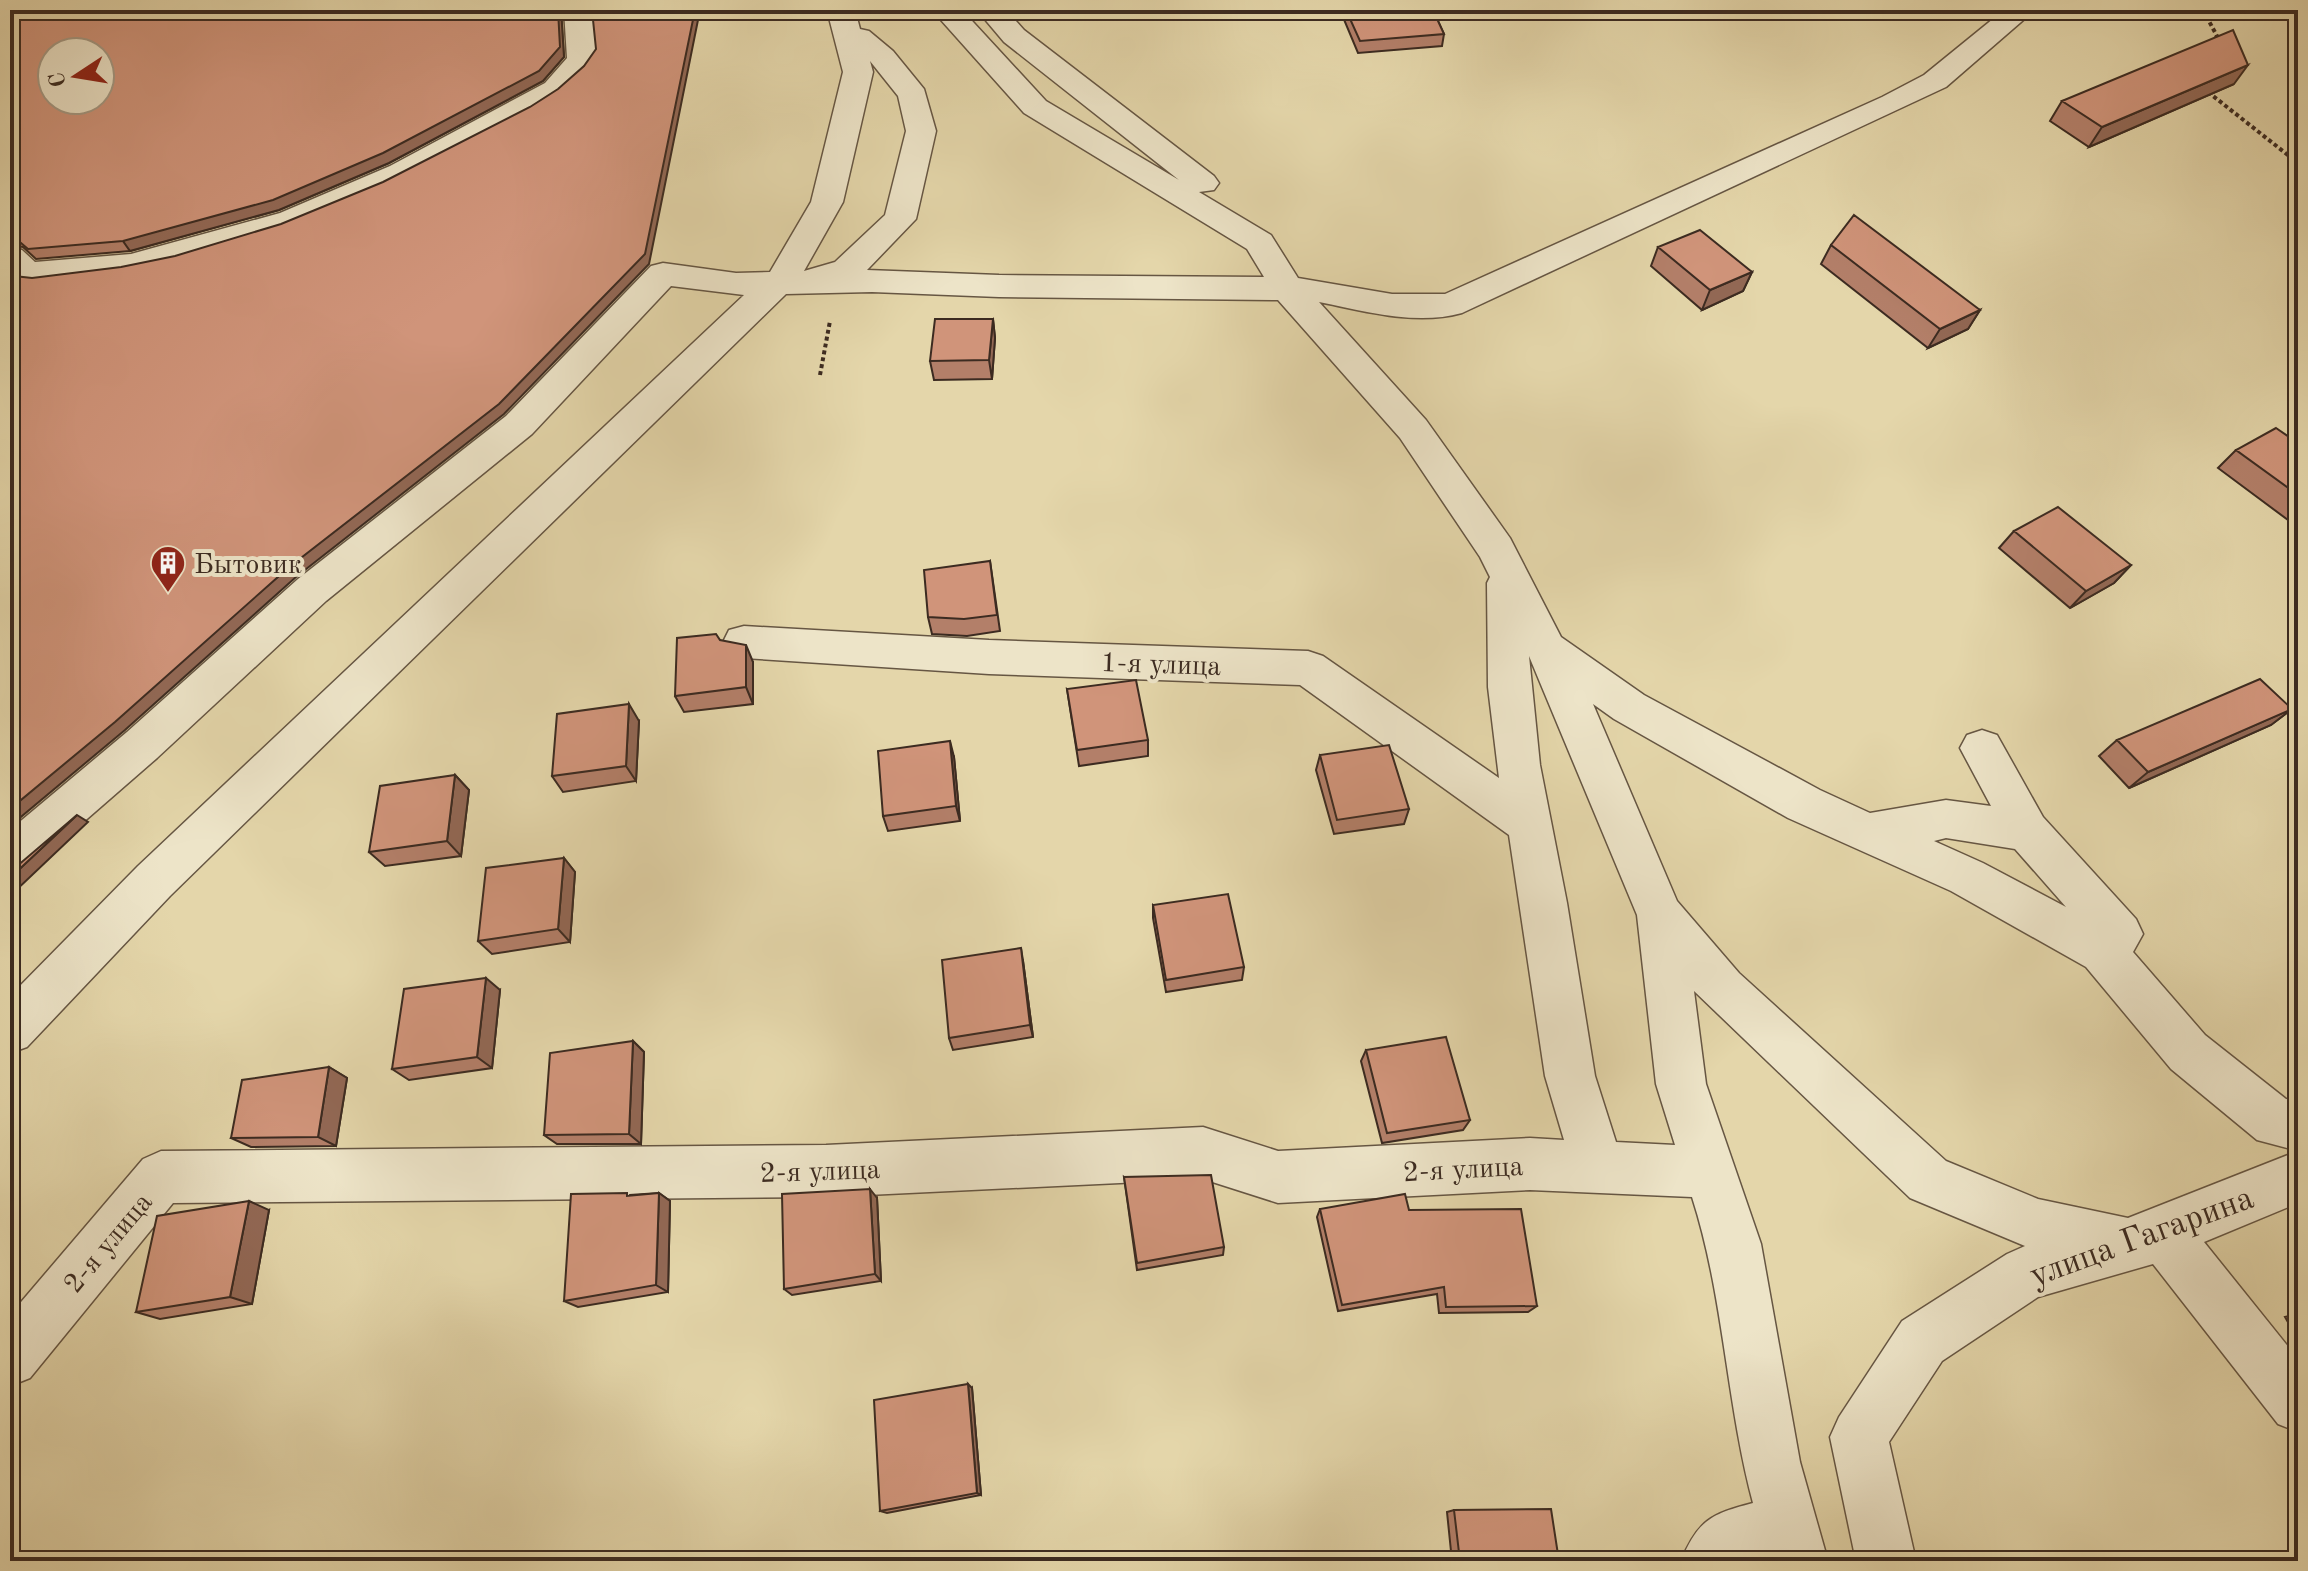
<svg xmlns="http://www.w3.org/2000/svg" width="2308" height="1571" viewBox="0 0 2308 1571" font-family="'Old Standard TT',serif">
<rect width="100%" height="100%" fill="#e4d6aa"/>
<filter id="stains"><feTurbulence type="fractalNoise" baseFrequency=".0025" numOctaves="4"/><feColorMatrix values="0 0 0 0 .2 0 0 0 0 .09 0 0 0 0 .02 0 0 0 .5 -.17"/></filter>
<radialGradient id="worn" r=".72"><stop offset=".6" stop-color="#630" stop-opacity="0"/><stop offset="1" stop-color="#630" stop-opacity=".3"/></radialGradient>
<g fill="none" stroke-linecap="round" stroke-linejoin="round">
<g stroke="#665643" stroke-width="3">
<path id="street" d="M564,10H592L597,59C567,102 530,115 485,140C358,209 220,268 74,281C54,283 26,291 10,276V247L22,250L35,262L131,254L280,213L390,166L545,83L567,58Z
M827,10H855L860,29L869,31L893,51L924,89L936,131L916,219L867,270L999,275L1264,277L1247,249L1024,113L932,10H962L1046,101L1179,180L1004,42L977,10H1006L1024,30L1214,176L1219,183L1214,190L1199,192L1271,235L1298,278L1392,294H1445L1882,97L1924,75L2004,10H2035L1946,87L1462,313C1416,326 1364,311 1319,302L1426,420L1510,538L1561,637L1644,695L1820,790L1870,813L1946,800L1991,806L1960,748L1967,735L1982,730L1997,735L2043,817L2136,919L2143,934L2133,952L2205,1035L2286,1099L2298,1101V1203L2204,1242L2298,1359V1432L2278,1424L2153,1264L2038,1297L1942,1361L1889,1442L1916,1561H1856L1830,1437L1839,1417L1902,1321L2007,1254L2025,1246L1910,1198L1694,991L1706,1084L1761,1244L1800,1462L1828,1561H1768L1767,1558L1755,1561H1681C1698,1520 1711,1514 1753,1503C1726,1402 1724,1296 1692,1197L1530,1190L1278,1203L1203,1179L826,1197L173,1203L30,1378L10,1386V1315L143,1159L161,1151L826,1145L1203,1127L1278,1151L1530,1138L1564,1140L1545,1076L1509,835L1300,685L989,674L744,658L729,654L723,642L729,630L744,626L989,640L1308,651L1323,656L1499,778L1488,687L1487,583L1490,577L1480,557L1400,438L1278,300L999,297L872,292L786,294L170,896L27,1047L10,1053V996L138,866L744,295L671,286L532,434L326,601L157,758L26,872L10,878V830L127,732L298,579L506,416L651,266L663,263L736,273L770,272L811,202L843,72ZM870,61L898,96L906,131L885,215L835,262L804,271L843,202L873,72ZM1529,656L1637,915L1656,1084L1675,1145L1616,1142L1595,1076L1567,903L1540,765ZM1593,704L1614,719L1788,818L1951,891L2086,967L2171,1069L2257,1140L2298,1151L2128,1218L2038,1199L1946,1161L1739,973L1677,901ZM1946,838L2015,849L2066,907L1983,863L1934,841Z"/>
</g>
<path stroke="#3c2b21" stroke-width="4" stroke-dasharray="4 3" stroke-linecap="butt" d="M2203,10L2217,36L2214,41
M2208,92L2298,163
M820,375L830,321"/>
<use href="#street" fill="#ede4c8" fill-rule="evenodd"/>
</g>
<path fill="#b37f69" stroke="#3c2b21" stroke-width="2" d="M10,10H561L564,57L543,81L389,163L279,210L130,251L36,259L23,247L10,245Z
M1340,10H1433L1444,34L1442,46L1358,53Z
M2234,84L2089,147L2050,121L2062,101Z
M1831,245L1980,310L1968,329L1928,348L1821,264Z
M1658,247L1752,272L1743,291L1702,310L1651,266Z
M993,319L995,338L992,379L934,380L930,361Z
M2298,443V519L2292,523L2218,468L2236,450Z
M2014,531L2131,565L2114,583L2070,608L1999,548Z
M990,561L1000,631L967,636L932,634L928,617Z
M720,640L753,662V704L684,712L675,696Z
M1067,689L1148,740V756L1079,766Z
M2292,709L2271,725L2129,788L2099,756L2117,740Z
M639,721L636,781L563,792L552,776Z
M1320,755L1409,809L1404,824L1334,834L1316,770Z
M954,757L960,821L888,831L883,816Z
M455,775L469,790L461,856L385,866L369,852Z
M564,858L575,872L570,942L492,954L478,941Z
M1153,905L1244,967L1242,980L1166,992L1153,918Z
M1023,961L1033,1037L953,1050L949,1038Z
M500,990L492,1068L409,1080L392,1069Z
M633,1041L644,1052L641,1144H557L544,1135Z
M1366,1050L1470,1120L1463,1130L1382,1143L1361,1061Z
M329,1067L347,1078L336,1146L251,1147L231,1138Z
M1124,1177L1224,1247L1223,1255L1137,1270Z
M659,1193L670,1201L668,1292L578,1307L564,1301L630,1195Z
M877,1198L881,1281L792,1295L784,1289Z
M1320,1209L1409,1210L1537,1306L1528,1312L1439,1313L1437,1294L1338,1311L1317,1217Z
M269,1210L252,1304L160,1319L136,1312Z
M2298,1314V1340L2285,1317Z
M972,1388L981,1495L887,1513L880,1511Z
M1454,1510L1559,1561H1452L1447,1512Z"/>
<path fill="#926855" stroke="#3c2b21" stroke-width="2" d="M558,10H561L564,57L543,81L389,163L279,210L130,251L123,241Z
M695,10H700L649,264L504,414L296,577L125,730L10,826V809L288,568Z
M2248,65L2234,84L2089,147L2102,127Z
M1752,272L1743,291L1702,310L1710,290Z
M1980,310L1968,329L1928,348L1940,329Z
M993,319L995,338L992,379L989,360Z
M2131,565L2114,583L2070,608L2086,591Z
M746,645L753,662V704L746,687Z
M629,704L639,721L636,781L626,766Z
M2292,709L2271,725L2129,788L2148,772Z
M950,741L954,757L960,821L956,806Z
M455,775L469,790L461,856L447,841Z
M77,815L88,822L10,896V878Z
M564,858L575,872L570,942L558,929Z
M1021,948L1023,961L1033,1037L1030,1025Z
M486,978L500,990L492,1068L477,1057Z
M633,1041L644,1052L641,1144L629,1134Z
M329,1067L347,1078L336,1146L318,1137Z
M870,1189L877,1198L881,1281L875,1274Z
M659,1193L670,1201L668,1292L656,1285Z
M249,1201L269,1210L252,1304L230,1297Z
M968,1384L972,1388L981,1495L977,1493Z"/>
<path fill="#d0947a" stroke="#3c2b21" stroke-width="2" fill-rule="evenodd" d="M10,10H558L560,47L539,71L383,153L273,200L123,241L28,249L14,237H10ZM52,52H100V100H52Z
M592,10H695L645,254L499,404L288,568L115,722L10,809V274L14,276L32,278L121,267L175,256L281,224L383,182L530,107L558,89L584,66L596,49Z
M1346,10H1433L1444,34L1360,41Z
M2233,30L2248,65L2102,127L2062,101Z
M1854,215L1980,310L1940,329L1831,245Z
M1700,230L1752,272L1710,290L1658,247Z
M935,319H993L989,360L930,361Z
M2276,428L2298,443V495L2236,450Z
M2058,507L2131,565L2086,591L2014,531Z
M990,561L997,615L964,619L928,617L924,570Z
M716,634L720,640L746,645V687L675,696L677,638Z
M2260,679L2292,709L2148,772L2117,740Z
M1136,680L1148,740L1077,750L1067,689Z
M629,704L626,766L552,776L557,714Z
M950,741L956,806L883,816L878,751Z
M1389,745L1409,809L1337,820L1320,755Z
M455,775L447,841L369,852L380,786Z
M77,815L10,878V870L16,867Z
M564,858L558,929L478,941L486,868Z
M1228,894L1244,967L1166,980L1153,905Z
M1021,948L1030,1025L949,1038L942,960Z
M486,978L477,1057L392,1069L404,989Z
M1446,1037L1470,1120L1387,1133L1366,1050Z
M633,1041L629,1134L544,1135L550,1053Z
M329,1067L318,1137L231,1138L242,1080Z
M1211,1175L1224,1247L1137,1263L1124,1177Z
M870,1189L875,1274L784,1289L782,1194Z
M627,1193V1196L659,1193L656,1285L564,1301L571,1194Z
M1405,1194L1409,1210L1521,1209L1537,1306L1446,1307L1444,1287L1342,1305L1320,1209Z
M249,1201L230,1297L136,1312L157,1216Z
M968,1384L977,1493L880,1511L874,1400Z
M1551,1509L1559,1561H1460L1454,1510Z"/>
<defs>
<g id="building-pin" transform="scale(1.8)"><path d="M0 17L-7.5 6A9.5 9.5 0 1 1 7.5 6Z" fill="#8f2418" stroke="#ede4c8"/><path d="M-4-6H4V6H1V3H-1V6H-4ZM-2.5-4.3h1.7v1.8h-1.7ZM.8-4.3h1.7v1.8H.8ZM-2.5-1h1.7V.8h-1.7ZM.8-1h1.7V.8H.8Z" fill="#fff"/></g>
</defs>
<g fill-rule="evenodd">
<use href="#building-pin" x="168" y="563"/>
</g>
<g text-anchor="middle" stroke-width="8" stroke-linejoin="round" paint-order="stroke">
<g font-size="28" fill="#3c2b21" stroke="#ede4c8" text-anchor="start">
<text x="194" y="573">Бытовик</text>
</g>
<g font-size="28" fill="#3c2b21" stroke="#ede4c8">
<text transform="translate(1161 663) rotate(2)" y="10">1-я улица</text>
<text transform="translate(1463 1168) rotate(-3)" y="10">2-я улица</text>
<text transform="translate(820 1170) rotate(-2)" y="10">2-я улица</text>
<text transform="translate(107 1242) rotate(-50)" y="10">2-я улица</text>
</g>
<g font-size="34" fill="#3c2b21" stroke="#ede4c8">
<text transform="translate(2141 1235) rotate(-20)" y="12">улица Гагарина</text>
</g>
</g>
<rect width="2308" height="1571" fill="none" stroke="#e4d6aa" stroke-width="40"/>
<rect x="12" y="12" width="2284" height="1547" fill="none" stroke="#3c2b21" stroke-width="4"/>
<rect x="20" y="20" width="2268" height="1531" fill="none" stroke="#3c2b21" stroke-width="2"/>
<g transform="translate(76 76) rotate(258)"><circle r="38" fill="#ede4c8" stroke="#a69a85" stroke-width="2"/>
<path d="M0-6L14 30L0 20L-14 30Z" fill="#8f2418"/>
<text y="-12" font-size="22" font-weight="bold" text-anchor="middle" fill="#3c2b21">С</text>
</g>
<rect width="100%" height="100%" filter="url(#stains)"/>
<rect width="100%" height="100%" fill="url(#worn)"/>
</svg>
